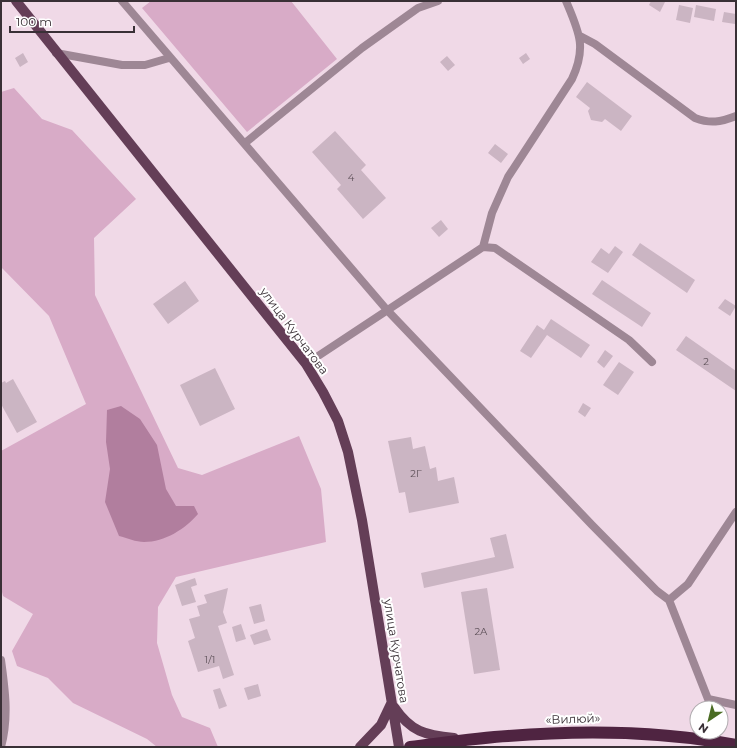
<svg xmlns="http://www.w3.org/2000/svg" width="737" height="748" viewBox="0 0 737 748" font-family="Montserrat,sans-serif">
<rect width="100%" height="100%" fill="#f0d9e7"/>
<path fill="#d8abc7" d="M151,1H291L337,59L247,132L142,8Z
M14,88L42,119L72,130L136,199L94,238L95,295L178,468L202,475L299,436L321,489L326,542L176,577L158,607L157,643L172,695L182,717L210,728L218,747H157L147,739L73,703L48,678L17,666L12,651L33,614L3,596L1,588V451L86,404L49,316L1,267V92Z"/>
<path fill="#b17e9e" d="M121,406L140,419L157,445L166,489L176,506H194L198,514C185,529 165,542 144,542C136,542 127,538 119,536L105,502L110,469L106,442L107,410Z"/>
<path fill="#cbb5c3" d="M651,1H663L665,2L660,12L649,5Z
M679,5L693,8L690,23L676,20Z
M696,5L716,9L714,21L694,17Z
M724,12L736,14L735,24L722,22Z
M23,53L28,62L20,67L15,58Z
M526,53L530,59L523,64L519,58Z
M447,56L455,65L448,71L440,62Z
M587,82L632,116L621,131L605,119L602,122L591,120L588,111L590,108L576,97Z
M335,131L366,165L361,170L386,198L363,219L337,189L341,185L312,152Z
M495,144L508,154L501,163L488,153Z
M441,220L448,229L439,237L431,228Z
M640,243L695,280L687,293L632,255Z
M615,246L623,252L608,273L591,262L601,248L609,254Z
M602,280L651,313L642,327L592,294Z
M185,281L199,301L168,324L153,304Z
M725,299L736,306L730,316L718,308Z
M551,319L590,345L581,358L547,335L531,358L520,351L537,325L544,330Z
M686,336L736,371V391L676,350Z
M605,350L613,356L604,368L597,362Z
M619,362L634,372L618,395L603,385Z
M215,368L235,409L200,426L180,385Z
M13,379L37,422L17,433L1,404V383L5,381L6,383Z
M583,403L591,408L585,417L578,412Z
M411,437L413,449L425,446L430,469L436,467L438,481L454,477L459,503L409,513L405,492L399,493L388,441Z
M506,534L514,568L424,588L421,573L495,557L490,538Z
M195,578L197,585L191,587L196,602L182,606L175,585Z
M228,588L223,612L227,623L218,626L234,675L223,679L219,666L198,672L188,641L195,638L189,619L200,616L197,606L207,603L204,595Z
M487,588L500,670L474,674L461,592Z
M261,604L265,621L254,624L249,607Z
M241,624L246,639L236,642L232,627Z
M267,629L271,640L254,645L250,635Z
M258,684L261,696L248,700L244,688Z
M220,688L227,706L219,709L213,690Z"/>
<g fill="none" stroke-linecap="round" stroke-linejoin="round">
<path stroke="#9e8795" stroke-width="8" d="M122,1L387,310L592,525L657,591L669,600L688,584L736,512
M580,36L595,44L695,118C711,124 720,122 736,116
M56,53L122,65H145L169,58
M245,143L362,48L418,8L438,1
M483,247L495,248L629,340L652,362
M306,364L483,247L492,213L508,177L572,79C587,47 579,32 566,1
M669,600L708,699L736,705
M1,660C5,689 9,718 1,747"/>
<path stroke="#643e57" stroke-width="10" d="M16,1L306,364L323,392L338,421L348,452L362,520L399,747
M394,707C411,732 425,735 454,738
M360,747L381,725L391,704"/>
<path stroke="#4f2441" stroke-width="12" d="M410,747C443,743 475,738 508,736C583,730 662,731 736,745"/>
</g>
<g text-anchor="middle" stroke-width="4" stroke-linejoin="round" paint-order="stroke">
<g font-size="10" fill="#5e5159">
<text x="351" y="181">4</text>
<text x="706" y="365">2</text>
<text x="416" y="477">2Г</text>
<text x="481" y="635">2А</text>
<text x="210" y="663">1/1</text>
</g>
<g font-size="12" fill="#393036" stroke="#fff">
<text transform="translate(294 331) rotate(53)" y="4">улица Курчатова</text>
<text transform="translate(396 651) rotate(81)" y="4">улица Курчатова</text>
<text transform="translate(573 719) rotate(-2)" y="4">«Вилюй»</text>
</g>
</g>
<rect width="737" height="748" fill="none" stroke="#393036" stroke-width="4"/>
<g transform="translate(709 720) rotate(215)"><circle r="19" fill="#ffffff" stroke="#b0acaf"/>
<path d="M0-3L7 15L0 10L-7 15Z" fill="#4a6c23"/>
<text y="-6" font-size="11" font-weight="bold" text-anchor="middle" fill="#393036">N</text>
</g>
<path d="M10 26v6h124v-6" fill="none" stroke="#393036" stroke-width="2"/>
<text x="16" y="26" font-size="12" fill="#393036" stroke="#ffffff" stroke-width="3" paint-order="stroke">100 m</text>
</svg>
